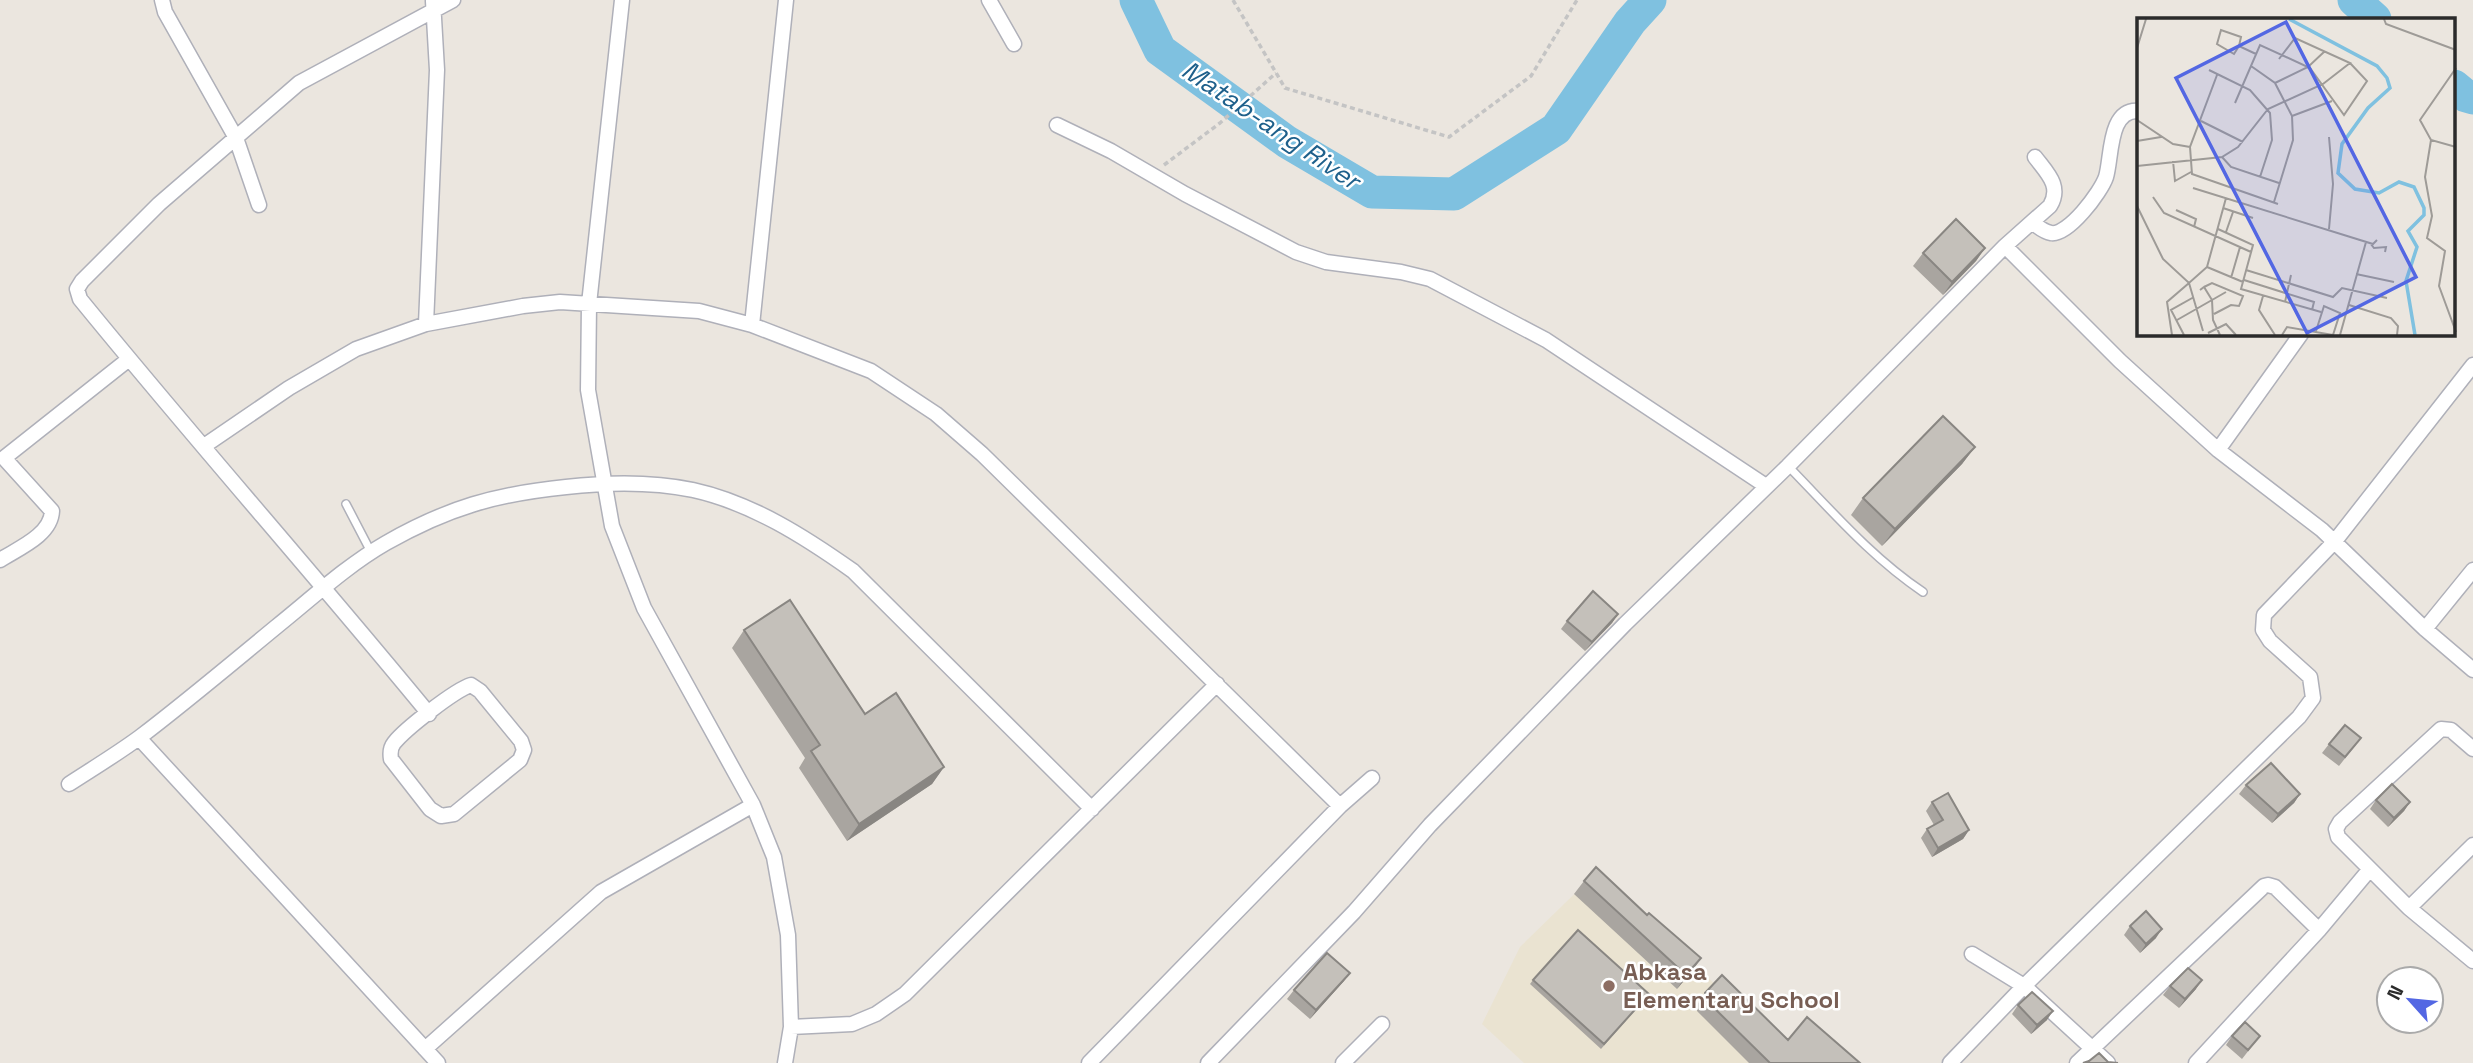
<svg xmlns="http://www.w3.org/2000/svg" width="2473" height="1063" viewBox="0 0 2473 1063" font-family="'Space Grotesk',sans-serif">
<rect width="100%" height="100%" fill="#ebe6df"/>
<path fill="#eae3d1" d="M1598,871L1796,1063H1524L1482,1024L1520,947Z"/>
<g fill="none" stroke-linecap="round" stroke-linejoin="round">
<path stroke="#7fc1e0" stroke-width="33" d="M1136,0L1160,50L1287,142L1372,192L1454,194L1556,129L1630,22L1650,0
M2354,0L2375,19
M2454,86L2466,96L2473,98"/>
<g stroke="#afb0b9" stroke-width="10">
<path id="lane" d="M1788,466C1831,510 1871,557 1923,592
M346,504L371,552"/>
</g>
<g stroke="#afb0b9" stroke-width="17">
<path id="street" d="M162,0L165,12L236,138L259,205
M622,0L589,304L588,390L612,526L644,608L753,805L774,857L788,935L791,1027L785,1063
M989,0L1014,44
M1057,125L1111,151L1185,194L1296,252L1326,262L1401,272L1430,279L1546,340L1766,486
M2032,222C2037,226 2044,232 2051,233C2068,236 2101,192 2106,177C2112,158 2108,108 2139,111
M2005,246L2120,361L2218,450L2322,530L2425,629L2473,670
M426,324L437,70L433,1
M752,325L786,0
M204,446L289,388L356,349L426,324L523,306L560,302L699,311L752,325L871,371L936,414L982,454L1340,806
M2218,450L2301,334
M0,560C19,548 51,535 52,511L4,458L129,359
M2425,629L2473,570
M471,685L480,691L521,741L524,750L520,760L454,814L441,816L430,809L391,759C390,753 390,748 394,743C405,729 455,690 471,685Z
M429,714C314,574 194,439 80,299L77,289L82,281L159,204L299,83L453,0
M139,738L438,1063
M2473,749L2451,730L2441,729L2340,822L2336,829L2338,837L2409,908L2473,961
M69,784C92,769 117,754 140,737C186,702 231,664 276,627C311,599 346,566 386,543C447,508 496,494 566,487C609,482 650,481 693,490C752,503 805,537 853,571L1092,809
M2409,908L2473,845
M1972,954L2024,986L2108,1063
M791,1027L852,1024L876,1014L905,994L1217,684
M425,1049L601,892L753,805
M1089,1063L1340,806L1372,778
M1208,1063L1354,912L1430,825L1625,624L1788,466L2005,246L2050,206C2062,186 2047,173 2035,157
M1343,1063L1382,1024
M1950,1063L2024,986L2299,717L2313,698L2310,677L2270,641L2263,630L2264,615L2335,541L2473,365
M2077,1063L2264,886L2268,885L2275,887L2319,930
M2196,1063L2319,930L2370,869"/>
</g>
<path stroke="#c4c4c4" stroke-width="3.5" stroke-dasharray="5 3.5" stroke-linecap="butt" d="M1233,0L1285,88L1449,137L1531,76L1577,0
M1164,165L1220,123L1276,73"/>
<use href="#lane" stroke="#fff" stroke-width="7"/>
<use href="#street" stroke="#fff" stroke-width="14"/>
</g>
<path fill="#a9a5a0" d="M1985,248L1976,261L1943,295L1913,266L1923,253Z
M1975,447L1962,464L1882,546L1851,515L1863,498Z
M1618,614L1612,623L1585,651L1561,629L1567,621Z
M744,630L865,714L944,767L932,784L847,841L799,768L805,758L732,648Z
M2361,738L2339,766L2322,753L2329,744Z
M2246,785L2300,794L2294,803L2272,823L2239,794Z
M2376,800L2410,802L2404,811L2388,827L2370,809Z
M1932,802L1969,830L1963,839L1932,857L1921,838L1927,829L1934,825L1926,811Z
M1584,881L1647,915L1701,958L1692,971L1677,989L1574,894Z
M2130,926L2156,938L2140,953L2124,935Z
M1350,973L1343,982L1310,1019L1287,999L1294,990Z
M1533,980L1646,998L1601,1049L1530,984Z
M2170,986L2196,989L2179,1008L2163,995Z
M1705,993L1788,1040L1860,1063H1749L1697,1011V1005Z
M2018,1005L2047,1020L2031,1034L2012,1014Z
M2232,1036H2260L2242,1059L2226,1045Z"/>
<path fill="#898682" d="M1985,248L1976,261L1943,295L1952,282Z
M1975,447L1962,464L1882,546L1895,529Z
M1618,614L1612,623L1585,651L1592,642Z
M944,767L932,784L847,841L859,824Z
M2300,794L2294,803L2272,823L2278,814Z
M2410,802L2404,811L2388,827L2394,818Z
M1969,830L1963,839L1932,857L1938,848Z
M2162,929L2156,938L2140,953L2146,944Z
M1701,958L1692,971L1677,989L1686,975Z
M1350,973L1343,982L1310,1019L1316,1010Z
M2202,980L2196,989L2179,1008L2185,999Z
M2053,1011L2047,1020L2031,1034L2037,1025Z"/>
<path fill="#c4c0ba" stroke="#898682" stroke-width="2" d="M1956,219L1985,248L1952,282L1923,253Z
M1943,416L1975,447L1895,529L1863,498Z
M1593,591L1618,614L1592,642L1567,621Z
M790,600L865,714L896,693L944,767L859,824L811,751L820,745L744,630Z
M2345,725L2361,738L2345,757L2329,744Z
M2271,763L2300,794L2278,814L2246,785Z
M2392,784L2410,802L2394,818L2376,800Z
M1948,793L1969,830L1938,848L1927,829L1943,820L1932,802Z
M1596,867L1647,915L1649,913L1701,958L1686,975L1584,881Z
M2146,911L2162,929L2146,944L2130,926Z
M1578,930L1649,994L1604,1044L1533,980Z
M1327,953L1350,973L1316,1010L1294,990Z
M2188,968L2202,980L2185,999L2170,986Z
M1722,975L1788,1040L1807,1017L1860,1063H1770L1705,999V993Z
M2032,992L2053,1011L2037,1025L2018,1005Z
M2245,1022L2260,1036L2248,1050L2232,1036Z
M2099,1053L2108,1062L2118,1063H2083L2089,1061Z"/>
<circle fill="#8d6e63" stroke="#fff" stroke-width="2.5" cx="1609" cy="986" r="7"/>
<g text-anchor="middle" stroke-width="5" stroke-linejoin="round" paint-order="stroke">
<g font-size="24" font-weight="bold" fill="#785e54" stroke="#fff" text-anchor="start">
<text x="1623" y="980">Abkasa<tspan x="1623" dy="28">Elementary School</tspan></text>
</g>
<g font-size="26" font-style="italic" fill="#1e608b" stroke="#fff">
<text transform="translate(1271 125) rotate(34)" y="9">Matab-ang River</text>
</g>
</g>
<g transform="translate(2137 18)">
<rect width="318" height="318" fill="#ebe6df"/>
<path fill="none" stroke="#7fc1e0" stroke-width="3.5" d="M152,1L240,48L250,60L253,70L231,90L205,126L201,155L218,171L242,175L262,164L277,169L287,190V197L271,213L280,229L269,263L278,317"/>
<path fill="none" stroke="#9e9b97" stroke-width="2" d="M247,1L249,6L319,32M102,28L104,19L84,12L80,26L97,36L102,28L119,36M0,30L9,1M114,48L138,65L155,98L156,122L137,184M319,50L283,102L294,122L319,129M72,52L113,72L133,95L135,122L123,159M80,57L53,129L55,156L141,186M138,65L171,49L188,33M98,85L123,27L173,50L207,97L230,63L213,45M155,98L195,83M0,102L36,126L53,129M64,103L106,124M192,119L196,166L192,211M294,122L288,159L295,198L290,220L308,233L302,268L319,314M0,123L24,119M85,139L94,149L142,165M36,143L38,163L54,154M0,148L85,139L101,129L131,91L186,66L213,45L158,20L142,41M56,170L236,226L240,222M16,179L27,195L114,234M0,188L26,241L52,265L70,249L89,180M86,190L116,200M39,192L59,201L57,209M81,211L116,227L104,271L184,294M89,214L96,194M233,225L237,230L249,229L248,234M70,249L106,264M109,252L196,279L205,270L250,280M219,256L257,264M94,260L103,229M107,262L177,284L175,292M67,269L75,265L106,278L102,288L94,287L77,296M63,272L67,269L75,282L76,302L83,317M126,278L122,292L138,317M148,284L154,257M212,287L254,300L261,308L260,317M40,302L89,274M179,313L187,288L203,295L196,317M71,315L89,306L99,317M35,317L30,284L52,265L66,313M47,317L34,292L57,279M145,317L150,309L196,317M203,317L229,224"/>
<path fill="#5367e3" fill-opacity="0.15" stroke="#5367e3" stroke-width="3.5" d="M149,4L279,259L170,315L39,60Z"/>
<rect width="318" height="318" fill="none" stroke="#2b2b2b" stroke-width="3.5"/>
</g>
<g transform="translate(2410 1000) rotate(297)"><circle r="33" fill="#ffffff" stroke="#aaaaaa" stroke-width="2"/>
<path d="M0-5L12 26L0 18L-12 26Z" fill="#5367e3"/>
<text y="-10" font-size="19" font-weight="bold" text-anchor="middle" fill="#2b2b2b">N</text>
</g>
</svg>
